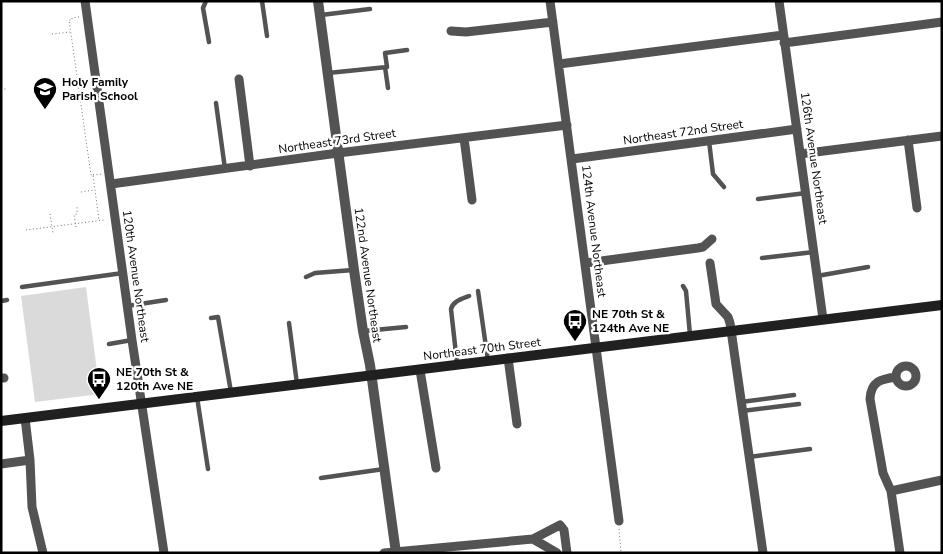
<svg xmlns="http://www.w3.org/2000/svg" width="943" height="554" viewBox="0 0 943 554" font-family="'Nunito Sans',sans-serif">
<rect width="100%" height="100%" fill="#fff"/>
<path fill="#dadada" d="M86,287L100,394L35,402L21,296Z"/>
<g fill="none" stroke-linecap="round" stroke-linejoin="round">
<path stroke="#757575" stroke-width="1" stroke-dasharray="1 2.5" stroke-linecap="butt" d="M79,17L72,18V20H69L91,175H93L99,220
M52,34L70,32
M1,89H6
M93,175L102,174
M81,192L94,190
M50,214L53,233
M76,227L74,215L77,214V206
M26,230L104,220
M619,529L621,553"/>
<path stroke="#535353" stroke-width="4.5" d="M206,1L203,8L209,42
M262,1L267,36
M321,15L370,9
M385,67L388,88
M328,73L387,67L385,53L407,50
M216,103L225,169
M709,141L713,174L724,187
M758,199L806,193
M762,258L814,252
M817,276L868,267
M306,277L315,273L353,270
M683,286L686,291L690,335
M22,287L123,273
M478,291L488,361
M1,301L7,300
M127,306L166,300
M211,318L218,317L231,392
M289,323L297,384
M364,331L406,327
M109,344L132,340
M457,363L451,309C453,301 462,299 469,296
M197,397L208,469
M741,402L794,395
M742,411L799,404
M749,457L810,449
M321,478L384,469"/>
<path stroke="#535353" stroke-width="9" d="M85,1L132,340L164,553
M550,1L619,521
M779,1L823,319
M451,31L466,32L553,22
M784,43L942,22
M559,64L783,35
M239,79L250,166
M464,138L472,200
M908,140L917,208
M800,154L942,136
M572,159L797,129
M111,184L338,153L567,125
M586,263L698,248L703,247L712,239
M710,263L716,304L728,317L730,323L763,553
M508,358L517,424
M896 376a10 10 0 1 1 20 0a10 10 0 1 1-20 0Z
M420,370L436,468
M896,377C881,379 871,381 870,399L883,473L891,491L900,553
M1,378H4
M25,418L30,460L32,507L43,553
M1,464L30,460
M891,491L942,480
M533,539L557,553
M384,553L533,539L560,525L564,530L567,553"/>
<path stroke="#535353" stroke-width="10" d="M318,1L354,270L363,331L370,365L396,553"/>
<path stroke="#202020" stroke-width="10" d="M1,421L942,305"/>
</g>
<defs>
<g id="school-pin" transform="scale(1.25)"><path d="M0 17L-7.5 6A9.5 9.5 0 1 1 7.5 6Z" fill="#000" stroke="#fff"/><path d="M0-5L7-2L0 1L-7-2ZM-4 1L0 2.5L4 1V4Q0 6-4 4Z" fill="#fff"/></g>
<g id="bus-pin" transform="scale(1.25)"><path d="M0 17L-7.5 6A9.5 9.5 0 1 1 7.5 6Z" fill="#000" stroke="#fff"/><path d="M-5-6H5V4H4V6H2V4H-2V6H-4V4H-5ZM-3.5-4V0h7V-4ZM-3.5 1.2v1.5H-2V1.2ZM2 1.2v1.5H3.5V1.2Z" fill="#fff"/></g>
</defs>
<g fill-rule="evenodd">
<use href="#school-pin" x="45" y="89"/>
<use href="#bus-pin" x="575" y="321"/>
<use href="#bus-pin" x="99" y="379"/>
</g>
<g text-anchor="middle" stroke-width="4.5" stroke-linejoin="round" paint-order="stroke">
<g font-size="12" font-weight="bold" fill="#000" stroke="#fff" text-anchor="start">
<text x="62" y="86">Holy Family<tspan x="62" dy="14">Parish School</tspan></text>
<text x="592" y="318">NE 70th St &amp;<tspan x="592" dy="14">124th Ave NE</tspan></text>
<text x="116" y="376">NE 70th St &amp;<tspan x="116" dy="14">120th Ave NE</tspan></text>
</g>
<g font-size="12" fill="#000" stroke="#fff">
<text transform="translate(683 132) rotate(-8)" y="4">Northeast 72nd Street</text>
<text transform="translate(337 141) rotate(-8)" y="4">Northeast 73rd Street</text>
<text transform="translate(814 158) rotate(82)" y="4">126th Avenue Northeast</text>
<text transform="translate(594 231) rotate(83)" y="4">124th Avenue Northeast</text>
<text transform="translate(368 275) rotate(82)" y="4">122nd Avenue Northeast</text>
<text transform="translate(136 276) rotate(82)" y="4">120th Avenue Northeast</text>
<text transform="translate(482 349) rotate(-7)" y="4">Northeast 70th Street</text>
</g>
</g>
<rect width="943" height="554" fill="none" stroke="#000000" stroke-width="5"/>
</svg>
